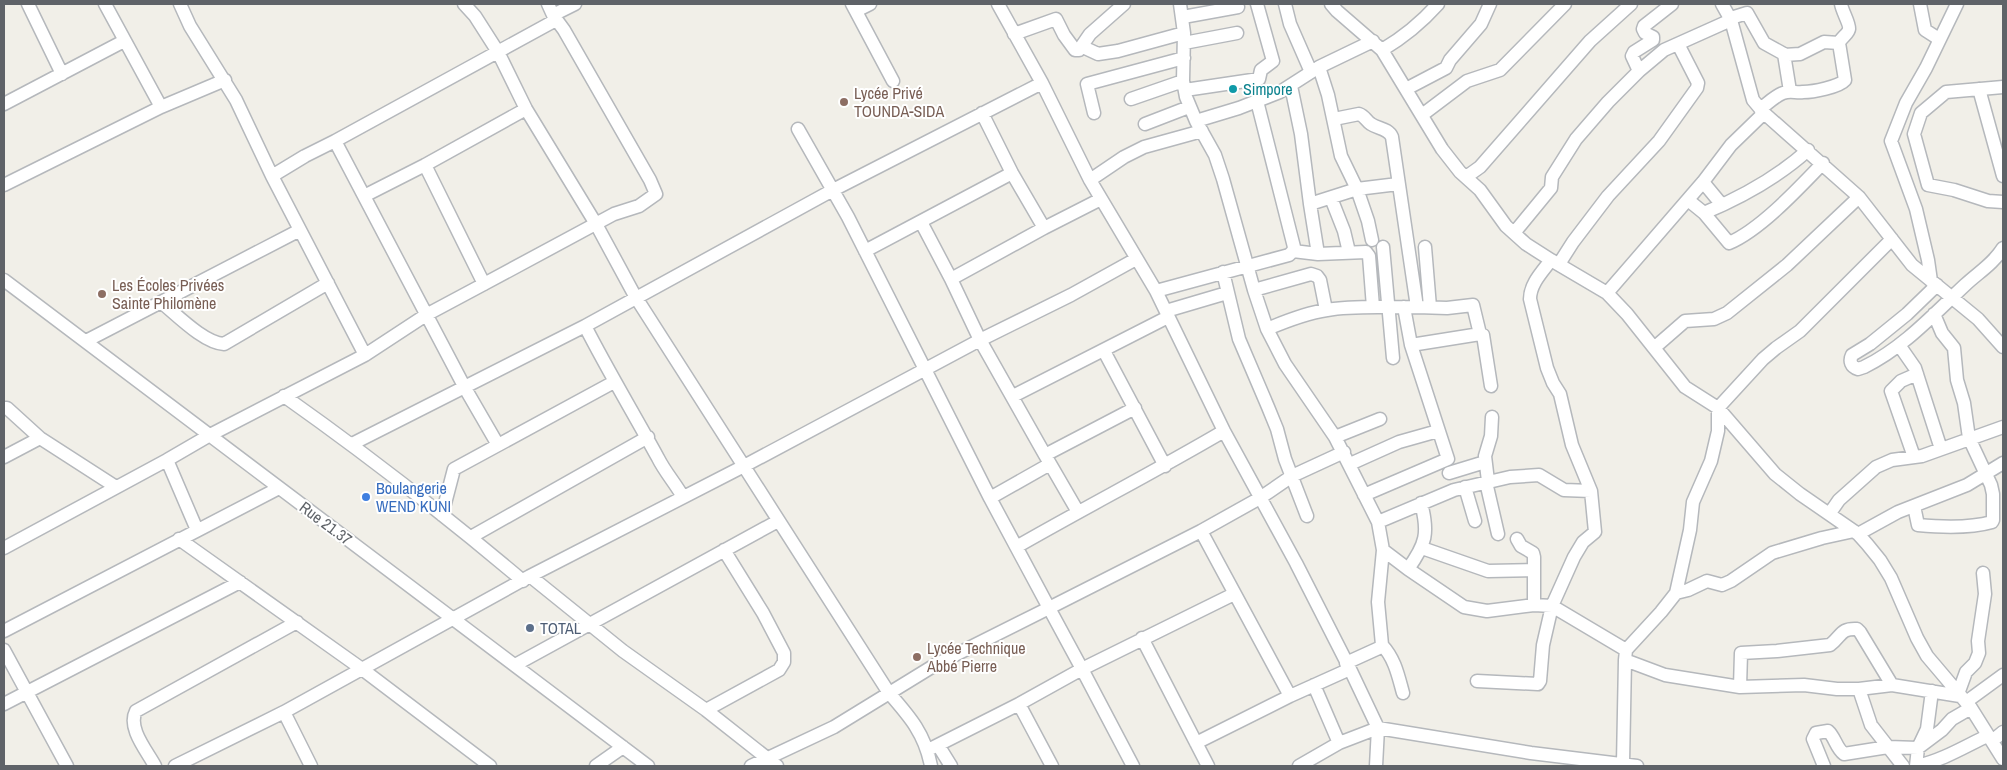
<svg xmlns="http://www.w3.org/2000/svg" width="2007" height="770" viewBox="0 0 2007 770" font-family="'Archivo Narrow',sans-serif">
<rect width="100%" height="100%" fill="#f1efe8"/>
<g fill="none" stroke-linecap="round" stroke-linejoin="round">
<g stroke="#b5b8bc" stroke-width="15">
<path id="minor" d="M28,4L62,74
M105,4L161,107
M180,4L190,26L236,100L272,176L365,355
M464,4L475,16L498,52L526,109L596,224L635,296L889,693C910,717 925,734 931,766
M852,4L893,81
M998,4L1042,83L1090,180L1156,291L1224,431L1296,563L1350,669L1378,728L1376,766
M1180,4L1184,33L1183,81L1186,97L1196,121L1215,155L1223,179L1254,290L1267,329L1285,364L1335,437L1378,522L1383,550L1378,602L1382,645L1379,648L1346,663
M1285,4L1290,24L1311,72
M1331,4L1337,11L1382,50L1442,149L1460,172L1480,190L1506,226L1526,244L1551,260L1607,293L1627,314L1685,387L1718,408L1775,474L1800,494L1858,534L1867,544L1880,560L1891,578L1917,638L1927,656L1971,708L2003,759
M1722,4L1731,20L1753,100L1764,113L1859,197L1912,265L1978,319L2003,347
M1920,4L1925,30L1939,39
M856,11L870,4
M553,15L575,4
M1183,17L1238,7
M1731,18L1747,13L1764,43L1784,54L1790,91
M1014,34L1056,19L1064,35L1075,50H1079L1090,34L1124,4
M1184,43L1237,33
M1083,47L1098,54L1118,51L1184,33
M1382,50C1404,37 1421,23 1438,4
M1784,55L1800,54L1824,42L1839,43
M1319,67L1328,95L1341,156L1357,189L1398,184
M1639,71L1632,56L1634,52L1653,40V37L1645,33L1643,29L1644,26L1672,4
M1291,86L1301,134L1310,204L1357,189L1368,221L1372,240
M2003,87L1946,92L1921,113L1914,134L1928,185L1954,190L1988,201L2003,202
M1406,89L1446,68L1450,60L1481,24L1490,4
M1979,89L2003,176
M1185,90L1259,79L1261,70L1273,61L1257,4
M1131,99L1183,81
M4,104L124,41
M1760,109C1767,104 1775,96 1783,93C1790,90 1796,93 1803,92C1813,92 1839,87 1845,80L1839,43C1841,38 1849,33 1849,29C1850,24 1842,11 1841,4
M982,113L1012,173L1044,228L1101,199
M1094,113L1087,84L1184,58
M1422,115L1467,81L1500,70L1565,4
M1196,121L1239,108L1280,92L1319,67L1373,41
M1145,124L1189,107
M335,141L465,388L498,445
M425,165L484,284
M272,176L305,156L335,141L556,20
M1466,177L1480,167L1590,41L1631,4
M1090,180L1124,157L1144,147L1202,131
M1703,182L1722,205
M4,185L161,107L225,80
M364,196L425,165L526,109
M1331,198L1344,231L1349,252
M1688,200L1704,213L1729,243C1760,230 1799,188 1823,163
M1310,204L1318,254
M1704,213C1742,197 1777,178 1808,150
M921,222L951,279
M1044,228L951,279L980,340L1045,455
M1514,233L1551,188L1552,177L1576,139L1608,102L1639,71L1664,50L1731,20
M1383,247L1393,358
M1425,247L1430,307
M865,251L1012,173
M1293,251L1318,254L1366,252L1369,256L1373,307
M1559,264L1573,242L1608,196L1659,141L1697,88L1698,83L1678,44
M1223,272L1239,339L1268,407L1277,429L1285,459L1307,516
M4,280L648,766
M1931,281L1928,260L1916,209L1891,141L1906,103L1926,68L1957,4
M1937,285L1907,314L1870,344L1852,355C1849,361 1851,367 1858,369L1864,367C1903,348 1933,315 1965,285C1979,272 1993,264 2003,248
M1254,290L1311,274L1317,276L1320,280L1326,310
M1156,291L1289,255L1293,251L1294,247L1257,101
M1607,293L1703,182L1731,145L1764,113
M161,302C177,315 204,343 224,344L328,283
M1417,307L1447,308L1473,305L1480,334
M1166,311L1227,293
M585,326C608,371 634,414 658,458C665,472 675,483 683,497
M1267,329C1286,321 1306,313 1327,310C1357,305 1387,308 1417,307L1392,137C1388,128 1378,129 1371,124C1366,121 1365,116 1359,114L1334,119
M86,341L300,230
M1411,345L1480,334L1483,335L1491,386
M1899,345L1915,368L1941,449
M1654,348L1685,321L1714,319L1727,313L1787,265L1859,197
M1104,351L1165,466
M284,396C366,454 446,516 523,581
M1013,396L1168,317
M4,408H7L40,438L116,487
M1335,437L1380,419
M352,444L585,326L833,190L1042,83
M4,457L40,438
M1914,457L1891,391L1901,381L1917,374
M167,460L197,530
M1350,464L1399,442L1438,431
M1449,473L1485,462
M1488,481L1485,456L1491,436L1492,417
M1486,482L1498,534
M1465,487L1475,521
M1364,495L1448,459L1411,345L1404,307
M990,498L1050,464
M1914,506L1918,525C1939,527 1971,528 1992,522L1993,520V494L1991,485L1969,438L1964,403L1957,380L1954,348L1942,333L1934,314
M1078,512L1045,455L1135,408
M1830,513L1839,500L1876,467L1892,460L1922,456L2003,427
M442,515L454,469L614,382
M1378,522L1454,490L1510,477L1539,475L1564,490L1591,491
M1201,531L1290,696
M1858,534L1898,512L1967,485L2003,463
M471,537L648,437
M179,539L362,669L490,766
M1517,539L1521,546L1533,553L1534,557V605
M1018,546C1086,507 1156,471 1224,431
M4,548L167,460L210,435L365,355L426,315L484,284L614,214L639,206L656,194L650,180L564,30L553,15L548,4
M1422,548L1488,571L1533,570
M1383,550L1408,569L1464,607L1487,611L1534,605L1552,606L1626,650L1625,660L1665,675L1740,687L1804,685L1837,689H1859L1892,685L1960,696
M1408,569C1426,544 1429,533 1421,503
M530,576L623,651L706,710L777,766
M1676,593L1690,530L1693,502L1711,461L1718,431V408L1763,359L1776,348L1800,331L1892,239
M4,631L279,488
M1142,638L1208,766
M1382,645C1395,659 1398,675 1403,693
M4,650L67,766
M1626,650L1661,612L1676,593L1688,590L1707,581L1722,585L1731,581L1772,553L1822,538L1854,531
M515,665L778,521
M1477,681L1538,684L1540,681L1543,645L1552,606L1574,557L1583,542L1595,532L1591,491L1572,445L1560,394L1553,383L1547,368L1530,299C1530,284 1542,272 1551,260
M1314,685L1339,743
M1740,687L1741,653L1777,651L1830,645C1842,636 1840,628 1857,629L1860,632L1892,685
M1859,689L1871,725L1903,766
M1958,694L1966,672L1975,663L1979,653L1978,641L1985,594L1983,573
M1966,702L2003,675
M4,704L240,582
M1019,704L1052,766
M706,710L779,670L784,662V653L763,613L724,550
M284,712L311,766
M1992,741L2003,732
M1196,743L1290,696L1350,669
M938,745L951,766
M928,750L1019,704L1082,669L1049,608L1201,531L1260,498L1292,476L1344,452
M1623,763L1625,660
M155,766C147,751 127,728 136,711L297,622
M175,766L284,712L530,576L744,466L980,340L1071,295L1136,259
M596,766L623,747
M751,766L834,727L935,665L1049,608L990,498L848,217L798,129
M1133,766L1082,669L1234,594
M1299,766L1339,743L1378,728L1531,753L1637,766
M1824,766L1813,739L1816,733L1828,731C1835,737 1836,748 1844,754L1888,747L1918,748L1942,730L1952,719L1971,708
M1916,766L1918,748L1927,729L1932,691
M1917,766C1943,760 1964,747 1987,736"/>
</g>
<use href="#minor" stroke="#fff" stroke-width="12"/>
</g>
<circle fill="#0f9aa8" stroke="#fff" stroke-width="2" cx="1233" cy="89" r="5"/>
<g fill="#8d6e63" stroke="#fff" stroke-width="2">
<circle cx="844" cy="102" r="5"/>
<circle cx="102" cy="294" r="5"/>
<circle cx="917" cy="657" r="5"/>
</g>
<circle fill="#3f7fe0" stroke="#fff" stroke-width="2" cx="366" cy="497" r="5"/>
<circle fill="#5c6f8a" stroke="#fff" stroke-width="2" cx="530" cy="628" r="5"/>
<g text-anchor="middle" stroke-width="4" stroke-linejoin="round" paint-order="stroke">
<g font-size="16" fill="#0d838f" stroke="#fff" text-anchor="start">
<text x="1243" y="95">Simpore</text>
</g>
<g font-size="16" fill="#785e54" stroke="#fff" text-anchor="start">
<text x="854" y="99">Lycée Privé<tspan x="854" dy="18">TOUNDA-SIDA</tspan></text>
<text x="112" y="291">Les Écoles Privées<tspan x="112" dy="18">Sainte Philomène</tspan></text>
<text x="927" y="654">Lycée Technique<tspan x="927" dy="18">Abbé Pierre</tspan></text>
</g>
<g font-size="16" fill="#366cbe" stroke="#fff" text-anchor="start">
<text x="376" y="494">Boulangerie<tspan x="376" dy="18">WEND KUNI</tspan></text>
</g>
<g font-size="16" fill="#5f6368" stroke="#fff">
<text transform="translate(326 523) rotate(37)" y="6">Rue 21.37</text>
</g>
<g font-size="16" fill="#4e5e75" stroke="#fff" text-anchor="start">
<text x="540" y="634">TOTAL</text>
</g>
</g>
<rect width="2007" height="770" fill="none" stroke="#5f6368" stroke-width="10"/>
</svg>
